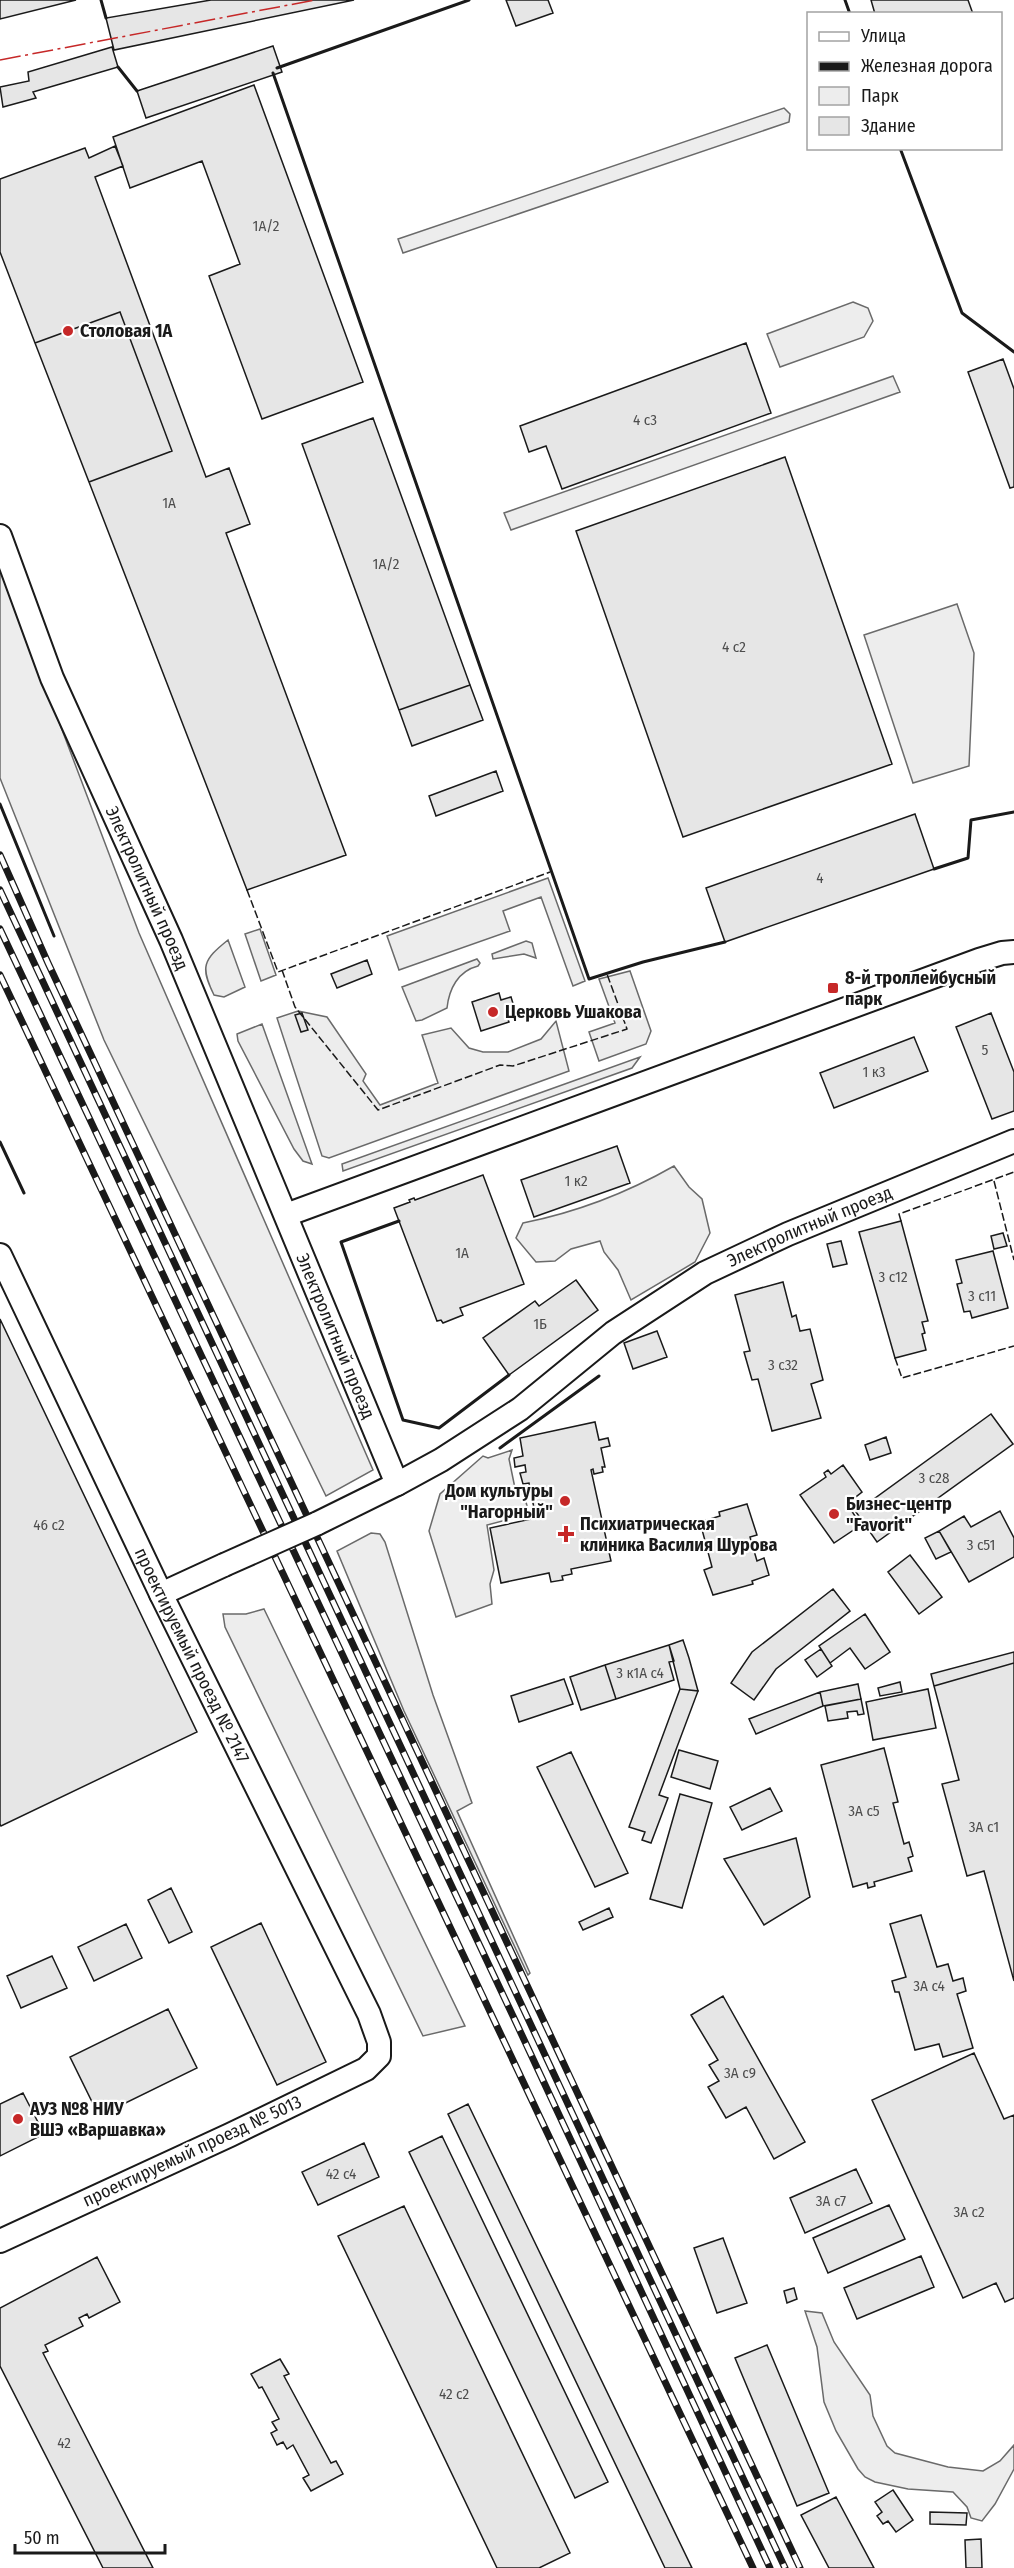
<svg xmlns="http://www.w3.org/2000/svg" width="1014" height="2568" viewBox="0 0 1014 2568" font-family="'Fira Sans Condensed',sans-serif">
<rect width="100%" height="100%" fill="#fff"/>
<path fill="#ededed" stroke="#6a6a6a" stroke-width="1.5" d="M784,108L790,114L789,122L403,253L398,239Z
M853,302L868,308L873,321L864,337L780,367L767,334Z
M893,376L900,392L511,530L504,513Z
M0,566L139,933L373,1470L326,1496L104,1040L0,778Z
M957,604L974,653L969,766L913,783L864,635Z
M548,878L585,981L573,986L541,897L503,911L510,931L399,970L387,936Z
M260,929L276,975L261,981L245,934Z
M228,940L245,987L224,997L214,995C200,967 203,960 228,940Z
M526,941L532,943L536,958L524,954L493,959L492,954Z
M477,959L480,963L478,966C458,971 449,989 447,1008L422,1020L416,1021L402,987Z
M630,971L651,1031L646,1044L599,1061L589,1032L615,1023L599,979Z
M298,1011L327,1017L366,1074L363,1081L380,1105L438,1083L422,1035L451,1028L469,1048L483,1052H508L541,1039L556,1021L569,1071L329,1158L322,1156L277,1018Z
M262,1024L312,1164L303,1161L294,1149L238,1041L237,1034Z
M640,1057L632,1068L343,1171L342,1164Z
M674,1166L689,1187L702,1199L710,1233L695,1262L631,1300L618,1270L604,1252L600,1241L571,1249L555,1261L536,1262L516,1238L523,1223C578,1212 625,1194 674,1166Z
M512,1450L509,1459L516,1493L524,1494L529,1514L487,1525L494,1570L490,1584L492,1604L456,1617L429,1531L440,1494L483,1456L488,1458Z
M371,1533L380,1534L385,1542L433,1695L472,1803L457,1811L530,1973L528,1975L404,1711L337,1551Z
M264,1609L465,2026L423,2036L225,1627L223,1614H246Z
M805,2311L822,2313L834,2342L870,2395L873,2416L887,2446L895,2453L948,2467L983,2471L1000,2461L1014,2445V2469L995,2504L982,2521L971,2518L967,2507L953,2492L908,2489L875,2482L865,2477L858,2469L836,2431L824,2402L817,2347Z"/>
<path fill="#e6e6e6" stroke="#1a1a1a" stroke-width="1.5" d="M0,0H76L0,19Z
M211,0H354L114,50L106,18Z
M506,0H548L553,13L516,26Z
M871,0H968L973,14H875Z
M273,46L282,72L146,118L137,91Z
M112,47L118,67L33,92L36,98L3,107L0,87L29,81L28,72Z
M254,85L363,382L262,419L209,276L240,264L202,161L130,188L113,137Z
M115,146L123,166L95,177L206,477L229,468L250,524L226,533L346,855L247,890L89,482L172,451L120,312L35,343L0,252V179L85,148L89,158Z
M120,312L172,451L89,482L35,343Z
M746,343L771,413L562,489L546,446L529,452L520,426Z
M1003,359L1014,389V487L1010,488L968,372Z
M373,418L470,685L399,710L302,444Z
M785,457L892,764L683,837L576,531Z
M470,685L483,720L412,746L399,710Z
M496,771L503,791L436,816L429,796Z
M915,814L934,869L725,942L706,888Z
M367,960L372,974L337,988L331,974Z
M499,993L501,1000L511,997L515,1010L506,1013L509,1022L481,1031L472,1002Z
M302,1013L308,1030L301,1032L295,1015Z
M991,1013L1014,1072V1111L992,1119L956,1027Z
M914,1037L928,1071L834,1108L820,1073Z
M617,1146L630,1183L534,1217L521,1180Z
M483,1175L524,1284L460,1308L463,1315L443,1323L441,1320L437,1321L394,1208L410,1202L409,1200L414,1198L415,1200Z
M901,1221L928,1321L922,1322L925,1333L922,1334L926,1350L895,1358L859,1232Z
M1003,1233L1007,1246L994,1249L991,1236Z
M841,1241L847,1264L833,1267L827,1244Z
M993,1251L1008,1308L972,1318L970,1311L964,1312L957,1284L962,1283L956,1260Z
M576,1280L598,1310L509,1375L483,1338L535,1301L539,1306Z
M783,1282L792,1317L796,1315L800,1331L810,1329L823,1380L811,1384L821,1418L772,1431L758,1379L752,1380L744,1352L750,1351L735,1295Z
M0,1319L197,1732L1,1826L0,1824Z
M657,1331L667,1357L633,1369L624,1343Z
M991,1414L1013,1444L877,1542L856,1512Z
M595,1422L599,1440L608,1438L610,1446L601,1448L605,1467H602L603,1472L594,1474L593,1469L591,1470L611,1561L571,1569L572,1574L562,1576L563,1580L551,1582L549,1573L501,1583L490,1528L536,1518L529,1483L523,1484L520,1473L526,1472L525,1465L515,1467L514,1458L523,1456L520,1438Z
M886,1437L891,1453L870,1460L865,1445Z
M843,1465L862,1492L847,1504L861,1525L834,1543L800,1495L826,1477L824,1473L828,1470L831,1474Z
M747,1504L757,1535L750,1537L757,1561L764,1558L769,1575L752,1581L753,1584L713,1595L704,1570L712,1567L700,1522L720,1516L719,1512Z
M1000,1511L1014,1538V1557L969,1582L939,1531L964,1516L971,1527Z
M939,1531L951,1552L936,1559L925,1538Z
M910,1555L942,1597L919,1614L888,1572Z
M833,1589L850,1611L776,1669L754,1700L731,1683L752,1652Z
M865,1614L890,1652L865,1669L850,1648L830,1663L819,1646Z
M683,1640L689,1658L698,1691L680,1689L669,1645Z
M669,1645L674,1661L669,1662L674,1680L616,1699L605,1665Z
M821,1649L832,1666L817,1677L805,1660Z
M1014,1652V1663L934,1686L931,1674Z
M1014,1663V1981L984,1871L967,1876L942,1784L959,1780L934,1686Z
M605,1665L616,1699L581,1710L570,1677Z
M564,1679L573,1704L519,1722L511,1696Z
M900,1682L902,1692L880,1696L878,1688Z
M858,1684L861,1699L823,1706L820,1692Z
M680,1689L698,1691L659,1795L668,1798L651,1843L642,1840L645,1832L629,1827Z
M928,1689L936,1728L873,1740L866,1702Z
M820,1692L823,1706L756,1734L749,1719Z
M861,1699L864,1714L858,1715L857,1711L847,1712L848,1718L828,1721L825,1706Z
M884,1748L898,1802L893,1803L904,1844L909,1842L913,1856L908,1858L912,1871L874,1882L875,1886L868,1888L867,1883L853,1887L821,1765Z
M679,1750L718,1761L710,1789L671,1777Z
M571,1752L628,1873L595,1887L537,1767Z
M770,1788L782,1811L742,1830L730,1807Z
M680,1794L712,1803L682,1908L650,1899Z
M796,1838L810,1897L764,1925L724,1859Z
M171,1888L192,1932L169,1943L148,1900Z
M609,1908L613,1917L583,1930L579,1922Z
M921,1915L937,1967L948,1964L953,1981L963,1978L966,1991L957,1994L973,2048L943,2057L939,2044L915,2050L899,1992H895L892,1981L906,1977L890,1924Z
M261,1923L326,2062L277,2085L211,1947Z
M126,1924L142,1958L94,1981L78,1947Z
M52,1956L67,1988L21,2008L7,1976Z
M723,1996L805,2142L774,2159L746,2107L726,2118L708,2087L719,2081L709,2065L718,2060L691,2015Z
M168,2009L197,2068L99,2116L70,2057Z
M974,2053L1004,2119L1014,2115V2298L1005,2302L996,2283L963,2298L872,2100Z
M23,2093L44,2134L0,2156V2104Z
M468,2104L692,2568H665L448,2114Z
M442,2136L608,2482L575,2498L409,2152Z
M364,2143L379,2177L318,2205L302,2172Z
M856,2169L872,2203L805,2233L790,2198Z
M889,2205L905,2239L828,2273L813,2238Z
M404,2206L570,2553L539,2568H497L338,2236Z
M723,2238L747,2303L717,2313L694,2248Z
M921,2256L934,2287L857,2319L844,2288Z
M97,2257L120,2302L89,2318L87,2314L79,2318L83,2326L45,2345L48,2351L43,2353L153,2568H103L0,2366V2308Z
M794,2288L797,2299L787,2303L784,2291Z
M767,2345L829,2493L797,2506L735,2358Z
M280,2359L289,2374L284,2376L331,2463L336,2461L343,2474L311,2491L303,2478L309,2475L293,2445L287,2449L283,2442L277,2445L271,2433L277,2430L272,2422L279,2419L262,2387L259,2388L251,2374Z
M893,2490L913,2520L896,2532L888,2521L883,2524L877,2516L882,2512L875,2502Z
M836,2497L874,2568H829L801,2515Z
M930,2512L967,2513L966,2525L930,2524Z
M981,2539L982,2568H966L965,2540Z"/>
<g fill="none" stroke-linecap="round" stroke-linejoin="round">
<g stroke="#1a1a1a" stroke-width="26">
<g id="minor">
<path id="s1" d="M0,536L52,678L171,940L397,1484"/>
<path d="M286,1215L979,960L1002,953L1014,952"/>
<path id="s2" d="M0,1255L161,1594L369,2014L379,2042V2056L366,2069L230,2135L0,2241"/>
<path id="s3" d="M316,1524L397,1484L441,1460L520,1409L613,1333L705,1273L788,1234L1014,1141"/>
<path d="M161,1594L224,1565"/>
</g>
</g>
<use href="#minor" stroke="#fff" stroke-width="22"/>
<g stroke="#1a1a1a" stroke-width="7">
<path id="rail" d="M0,855L48,963L800,2568
M0,890L785,2568
M0,929L513,2016L770,2568
M0,975L753,2568"/>
</g>
<use href="#rail" stroke="#fff" stroke-width="4.5" stroke-dasharray="14" stroke-linecap="butt"/>
<g stroke="#1a1a1a" stroke-width="26" stroke-linecap="butt">
<path id="minor-bridge" d="M224,1565L316,1524"/>
</g>
<use href="#minor-bridge" stroke="#fff" stroke-width="22"/>
<path stroke="#1a1a1a" stroke-width="1.5" stroke-dasharray="8 3" stroke-linecap="butt" d="M247,890L278,972L550,872
M282,970L295,1007L378,1110L500,1065L513,1066L627,1029L607,974
M994,1181L1014,1260
M901,1221L899,1214L1014,1172
M895,1358L902,1378L1014,1346"/>
<path stroke="#1a1a1a" stroke-width="3" d="M101,0L106,18
M845,0L850,14
M118,67L137,91
M277,68L469,0
M273,73L589,979L643,962L725,942
M900,148L962,313L1014,352
M0,804L54,936
M934,869L968,858L971,820L1014,812
M0,1142L24,1193
M399,1221L341,1242L403,1420L439,1428L509,1375
M500,1448L599,1376"/>
<path stroke="#c62828" stroke-width="1.5" stroke-dasharray="21 4.5 3 4.5" stroke-linecap="butt" d="M0,60L315,0"/>
</g>
<g fill="#c62828" stroke="#fff" stroke-width="2">
<circle cx="68" cy="331" r="6"/>
<rect x="827" y="982" width="12" height="12" rx="3"/>
<circle cx="493" cy="1012" r="6"/>
<circle cx="565" cy="1501" r="6"/>
<circle cx="834" cy="1514" r="6"/>
<path d="M563 1525h6v6h6v6h-6v6h-6v-6h-6v-6h6z"/>
<circle cx="18" cy="2119" r="6"/>
</g>
<g text-anchor="middle" stroke-width="4.5" stroke-linejoin="round" paint-order="stroke">
<g font-size="15" fill="#4d4d4d">
<text x="266" y="231">1А/2</text>
<text x="645" y="425">4 с3</text>
<text x="169" y="508">1А</text>
<text x="386" y="569">1А/2</text>
<text x="734" y="652">4 с2</text>
<text x="820" y="883">4</text>
<text x="985" y="1055">5</text>
<text x="874" y="1077">1 к3</text>
<text x="576" y="1186">1 к2</text>
<text x="462" y="1258">1А</text>
<text x="893" y="1282">3 с12</text>
<text x="982" y="1301">3 с11</text>
<text x="540" y="1329">1Б</text>
<text x="783" y="1370">3 с32</text>
<text x="934" y="1483">3 с28</text>
<text x="49" y="1530">46 с2</text>
<text x="981" y="1550">3 с51</text>
<text x="640" y="1678">3 к1А с4</text>
<text x="864" y="1816">3А с5</text>
<text x="984" y="1832">3А с1</text>
<text x="929" y="1991">3А с4</text>
<text x="740" y="2078">3А с9</text>
<text x="341" y="2179">42 с4</text>
<text x="831" y="2206">3А с7</text>
<text x="969" y="2217">3А с2</text>
<text x="454" y="2399">42 с2</text>
<text x="64" y="2448">42</text>
</g>
<g font-size="18" font-weight="bold" fill="#1a1a1a" stroke="#fff" text-anchor="start">
<text x="80" y="337">Столовая 1А</text>
<text x="845" y="984">8-й троллейбусный<tspan x="845" dy="21">парк</tspan></text>
<text x="505" y="1018">Церковь Ушакова</text>
<text x="553" y="1497" text-anchor="end">Дом культуры<tspan x="553" dy="21">"Нагорный"</tspan></text>
<text x="846" y="1510">Бизнес-центр<tspan x="846" dy="21">"Favorit"</tspan></text>
<text x="580" y="1530">Психиатрическая<tspan x="580" dy="21">клиника Василия Шурова</tspan></text>
<text x="30" y="2115">АУЗ №8 НИУ<tspan x="30" dy="21">ВШЭ «Варшавка»</tspan></text>
</g>
<g font-size="18" fill="#1a1a1a" stroke="#fff">
<text dy="6" stroke="none"><textPath href="#s1" startOffset="382">Электролитный проезд</textPath></text>
<text dy="6" stroke="none"><textPath href="#s3" startOffset="579">Электролитный проезд</textPath></text>
<text dy="6" stroke="none"><textPath href="#s1" startOffset="868">Электролитный проезд</textPath></text>
<text dy="6" stroke="none"><textPath href="#s2" startOffset="444">проектируемый проезд № 2147</textPath></text>
<text transform="translate(192 2151) rotate(-25)" y="6">проектируемый проезд № 5013</text>
</g>
</g>
<rect x="807" y="12" width="195" height="138" fill="#ffffff" stroke="#a3a3a3" stroke-width="1.5"/>
<rect x="819" y="32" width="30" height="9" fill="#ffffff" stroke="#a3a3a3" stroke-width="1.5"/>
<text x="861" y="42" font-size="18" fill="#1a1a1a">Улица</text>
<rect x="819" y="62" width="30" height="9" fill="#1a1a1a" stroke="#a3a3a3" stroke-width="1.5"/>
<text x="861" y="72" font-size="18" fill="#1a1a1a">Железная дорога</text>
<rect x="819" y="87" width="30" height="18" fill="#ededed" stroke="#a3a3a3" stroke-width="1.5"/>
<text x="861" y="102" font-size="18" fill="#1a1a1a">Парк</text>
<rect x="819" y="117" width="30" height="18" fill="#e6e6e6" stroke="#a3a3a3" stroke-width="1.5"/>
<text x="861" y="132" font-size="18" fill="#1a1a1a">Здание</text>
<path d="M15 2544v9h150v-9" fill="none" stroke="#1a1a1a" stroke-width="3"/>
<text x="24" y="2544" font-size="18" fill="#1a1a1a" stroke="#ffffff" stroke-width="4.5" paint-order="stroke">50 m</text>
</svg>
